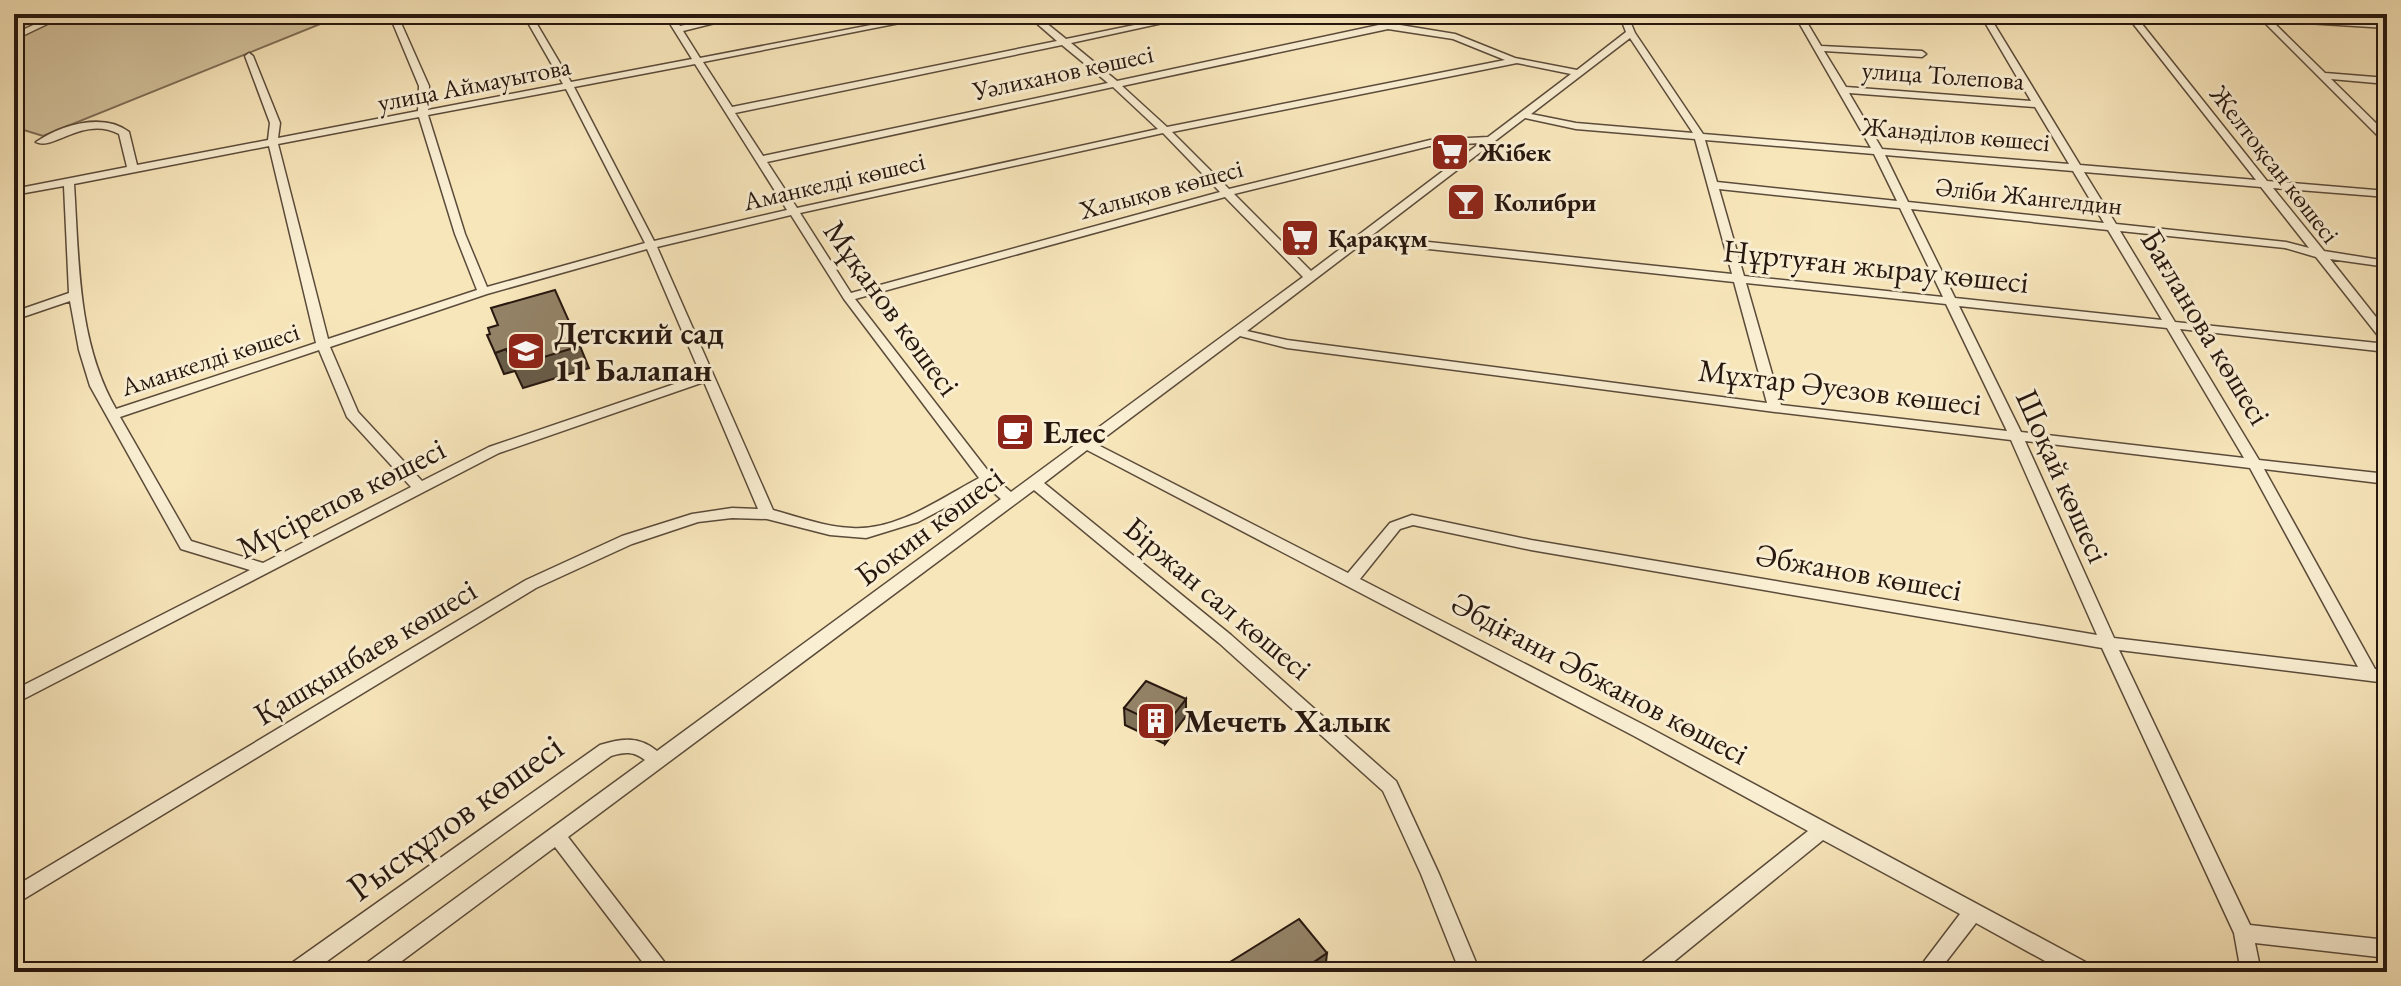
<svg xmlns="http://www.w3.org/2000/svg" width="2401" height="986" viewBox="0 0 2401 986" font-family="'EB Garamond',serif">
<rect width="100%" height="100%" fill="#f8e6bb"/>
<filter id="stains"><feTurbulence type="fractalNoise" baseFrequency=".0025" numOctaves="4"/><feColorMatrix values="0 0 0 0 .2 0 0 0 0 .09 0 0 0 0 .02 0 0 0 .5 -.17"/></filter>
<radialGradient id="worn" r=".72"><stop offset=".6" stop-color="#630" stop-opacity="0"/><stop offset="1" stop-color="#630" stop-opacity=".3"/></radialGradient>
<path fill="#d4c39e" stroke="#7e6d56" stroke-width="2" d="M14,14H345L43,136L14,127Z"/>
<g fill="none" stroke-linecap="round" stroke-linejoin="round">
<g stroke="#5b4b3a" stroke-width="3">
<path id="street" d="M57,14H68L14,40V34Z
M389,14H397L429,86L428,110L563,84L523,14H531L571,82L692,59L664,14H672L680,26L735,14H751L683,31L700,58L928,14H945L703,62L732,107L1057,41L1026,14H1035L1066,39L1188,14H1204L1071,43L1117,81L1388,23L1455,34L1515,58L1577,70L1626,32L1619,14H1627L1635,33L1703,134L1871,148L1794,14H1802L1821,46L1922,51L1926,54L1922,57L1824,51L1846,87L2031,101L1980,14H1988L2080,165L2256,180L2131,21L2048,17L2044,14L2127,16L2126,14H2134L2267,181L2387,191V197L2273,188L2324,251L2387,261V267L2330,259L2387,331V343L2383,342L2316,257L2285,248L2120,231L2175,322L2387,344V352L2180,329L2259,460L2387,474V484L2264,469L2375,669L2387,671V683L2119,650L2250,925L2387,940V958L2255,943L2261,972H2241L2234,933L2102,648L1531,550L1413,525L1400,529L1360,579L1646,726L2091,965L2094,972H2065L1976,923L1938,972H1916L1960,914L1823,840L1661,972H1636L1639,965L1808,831L1634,736L1087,450L1044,483L1231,635L1396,781L1439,874L1480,972H1460L1421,874L1383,791L1219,643L1034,490L568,837L672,972H650L555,847L387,972H361L364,965L645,760C633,751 625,752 611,756L312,972H286L289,965L600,745C622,738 639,736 657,751L1001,499L986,486L918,522L866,538L830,535L767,519L732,518L698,522L632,544L536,588L14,905V887L526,580L622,536L692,514L732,508L758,509L704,382L499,453L14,704V690L250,570L181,549L90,386L79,350L70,301L14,320V312L69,293L64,186L14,195V189L127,167L119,134C84,115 53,151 36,142C60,125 103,112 129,132L137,165L268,140L270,123L245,56L249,53L253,56L280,123L278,138L418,111L419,86ZM1388,29L1453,39L1505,60L1167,127L1122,86ZM1630,38L1693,133L1576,123L1531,114ZM1062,45L1108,83L763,156L735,113ZM1517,63L1571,74L1488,137L1430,140L1229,189L1172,132ZM695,64L787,210L654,241L574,87ZM1113,87L1158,129L797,208L767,162ZM566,89L645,243L487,287L465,234L428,115ZM1849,93L2035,107L2069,164L1882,149ZM419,117L455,234L477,290L328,339L278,144ZM1525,118L1576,129L1695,139L1732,274L1371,236ZM1163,133L1220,192L851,293L800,213ZM1705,140L1874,154L1897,201L1717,182ZM1480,143L1311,271L1234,194L1430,146ZM269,146L316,343L116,409C77,341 79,260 74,184ZM1885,155L2073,171L2104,223L1908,202ZM2084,172L2261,187L2309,248L2286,242L2116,224ZM1719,189L1900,208L1943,297L1744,276ZM1225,197L1303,277L1011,492L992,476L855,299ZM1911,209L2108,230L2162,320L1955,298ZM791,215L844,299L979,478C941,498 897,531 852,528C825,527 799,517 773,510L657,247ZM1364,242L1734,282L1767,403L1287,340L1247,331ZM647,249L701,375L489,447L422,481L358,412L330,347L487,294ZM1746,283L1946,304L2007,431L1781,405ZM1959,306L2167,328L2244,458L2021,432ZM1240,336L1287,348L1775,412L2011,440L2097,635L1531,540L1412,515L1390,523L1348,573L1096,444ZM319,350L347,417L411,487L263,563L191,541L120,417ZM2025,441L2250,468L2358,667L2114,638Z
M2256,14L2387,22V28L2272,21L2325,73L2387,78V84L2331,79L2387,134V143L2384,142Z"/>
</g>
<use href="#street" fill="#faefd3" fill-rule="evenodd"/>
</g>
<path fill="#7f7159" stroke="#27170f" stroke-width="2" d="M1124,708L1186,716L1165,744L1125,725Z"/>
<path fill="#685c49" stroke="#27170f" stroke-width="2" d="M580,346L589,368L523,388L515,371L504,374L495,353L506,349Z
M1186,699V716L1165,744L1164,727Z
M1327,953L1325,972H1299Z"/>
<path fill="#948368" stroke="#27170f" stroke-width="2" d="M555,290L580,346L514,366L506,349L495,353L487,335L490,334L488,328L498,325L491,308Z
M1146,681L1186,699L1164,727L1124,708Z
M1299,919L1327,953L1299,972H1214Z"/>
<defs>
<g id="supermarket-square" transform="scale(2)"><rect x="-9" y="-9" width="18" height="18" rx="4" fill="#8f2418" stroke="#faefd3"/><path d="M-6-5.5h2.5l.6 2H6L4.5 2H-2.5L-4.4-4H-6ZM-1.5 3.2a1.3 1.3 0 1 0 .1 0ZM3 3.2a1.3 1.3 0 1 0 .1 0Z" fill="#fff"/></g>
<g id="bar-square" transform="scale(2)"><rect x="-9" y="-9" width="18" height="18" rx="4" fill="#8f2418" stroke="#faefd3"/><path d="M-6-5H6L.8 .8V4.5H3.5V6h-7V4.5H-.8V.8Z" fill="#fff"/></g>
<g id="school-square" transform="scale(2)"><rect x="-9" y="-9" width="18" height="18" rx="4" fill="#8f2418" stroke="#faefd3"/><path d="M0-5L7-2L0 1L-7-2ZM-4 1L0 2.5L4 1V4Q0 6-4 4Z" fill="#fff"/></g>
<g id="cafe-square" transform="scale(2)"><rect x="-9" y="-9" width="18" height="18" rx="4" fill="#8f2418" stroke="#faefd3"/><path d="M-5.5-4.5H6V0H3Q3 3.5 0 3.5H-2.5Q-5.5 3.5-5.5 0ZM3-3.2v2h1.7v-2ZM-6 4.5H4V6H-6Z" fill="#fff"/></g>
<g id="building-square" transform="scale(2)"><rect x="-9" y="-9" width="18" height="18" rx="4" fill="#8f2418" stroke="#faefd3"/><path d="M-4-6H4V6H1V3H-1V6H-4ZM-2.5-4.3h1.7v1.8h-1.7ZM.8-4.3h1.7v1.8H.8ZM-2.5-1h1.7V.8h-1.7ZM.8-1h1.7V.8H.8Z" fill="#fff"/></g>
</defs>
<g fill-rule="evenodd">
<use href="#supermarket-square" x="1450" y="152"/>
<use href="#bar-square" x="1466" y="202"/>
<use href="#supermarket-square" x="1300" y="238"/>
<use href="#school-square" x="526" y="351"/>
<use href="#cafe-square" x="1015" y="432"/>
<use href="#building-square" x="1156" y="721"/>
</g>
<g text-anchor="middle" stroke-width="6" stroke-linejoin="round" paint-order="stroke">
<g font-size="26" fill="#27170f" stroke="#faefd3">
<text transform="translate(1063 72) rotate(-12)" y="9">Уәлиханов көшесі</text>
<text transform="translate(1943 75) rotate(4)" y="9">улица Толепова</text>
<text transform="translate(474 84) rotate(-11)" y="9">улица Аймауытова</text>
<text transform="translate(1956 134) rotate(5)" y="9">Жанәділов көшесі</text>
<text transform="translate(2275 164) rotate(52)" y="9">Желтоқсан көшесі</text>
<text transform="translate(834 181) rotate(-13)" y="9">Аманкелді көшесі</text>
<text transform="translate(1161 189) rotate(-15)" y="9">Халықов көшесі</text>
<text transform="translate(2029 196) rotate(6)" y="9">Әліби Жангелдин</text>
<text transform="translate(210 359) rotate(-18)" y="9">Аманкелді көшесі</text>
</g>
<g font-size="26" font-weight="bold" fill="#27170f" stroke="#faefd3" text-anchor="start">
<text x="1478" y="161">Жібек</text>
<text x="1494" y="211">Колибри</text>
<text x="1328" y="247">Қарақұм</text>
</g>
<g font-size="32" fill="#27170f" stroke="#faefd3">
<text transform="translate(1876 266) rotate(6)" y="11">Нұртуған жырау көшесі</text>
<text transform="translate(892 308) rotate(54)" y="11">Мұқанов көшесі</text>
<text transform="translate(2206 327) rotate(59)" y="11">Бағланова көшесі</text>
<text transform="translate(1840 387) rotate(7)" y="11">Мұхтар Әуезов көшесі</text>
<text transform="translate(2063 476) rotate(66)" y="11">Шоқай көшесі</text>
<text transform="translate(341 498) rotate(-27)" y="11">Мүсірепов көшесі</text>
<text transform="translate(929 526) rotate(-37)" y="11">Бокин көшесі</text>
<text transform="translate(1859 572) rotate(10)" y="11">Әбжанов көшесі</text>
<text transform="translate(1218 598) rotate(40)" y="11">Біржан сал көшесі</text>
<text transform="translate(365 652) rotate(-31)" y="11">Қашқынбаев көшесі</text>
<text transform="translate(1600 678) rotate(28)" y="11">Әбдіғани Әбжанов көшесі</text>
</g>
<g font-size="32" font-weight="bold" fill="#27170f" stroke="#faefd3" text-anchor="start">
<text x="554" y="344">Детский сад<tspan x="554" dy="37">11 Балапан</tspan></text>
<text x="1043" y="443">Елес</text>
<text x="1184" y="732">Мечеть Халык</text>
</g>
<g font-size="38" fill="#27170f" stroke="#faefd3">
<text transform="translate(455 817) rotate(-36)" y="13">Рысқұлов көшесі</text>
</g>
</g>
<rect width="2401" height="986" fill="none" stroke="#f8e6bb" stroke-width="48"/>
<rect x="16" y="16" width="2369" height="954" fill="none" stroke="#27170f" stroke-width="4"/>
<rect x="24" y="24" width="2353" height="938" fill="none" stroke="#27170f" stroke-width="2"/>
<rect width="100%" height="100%" filter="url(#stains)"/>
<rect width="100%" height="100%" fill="url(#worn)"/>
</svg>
